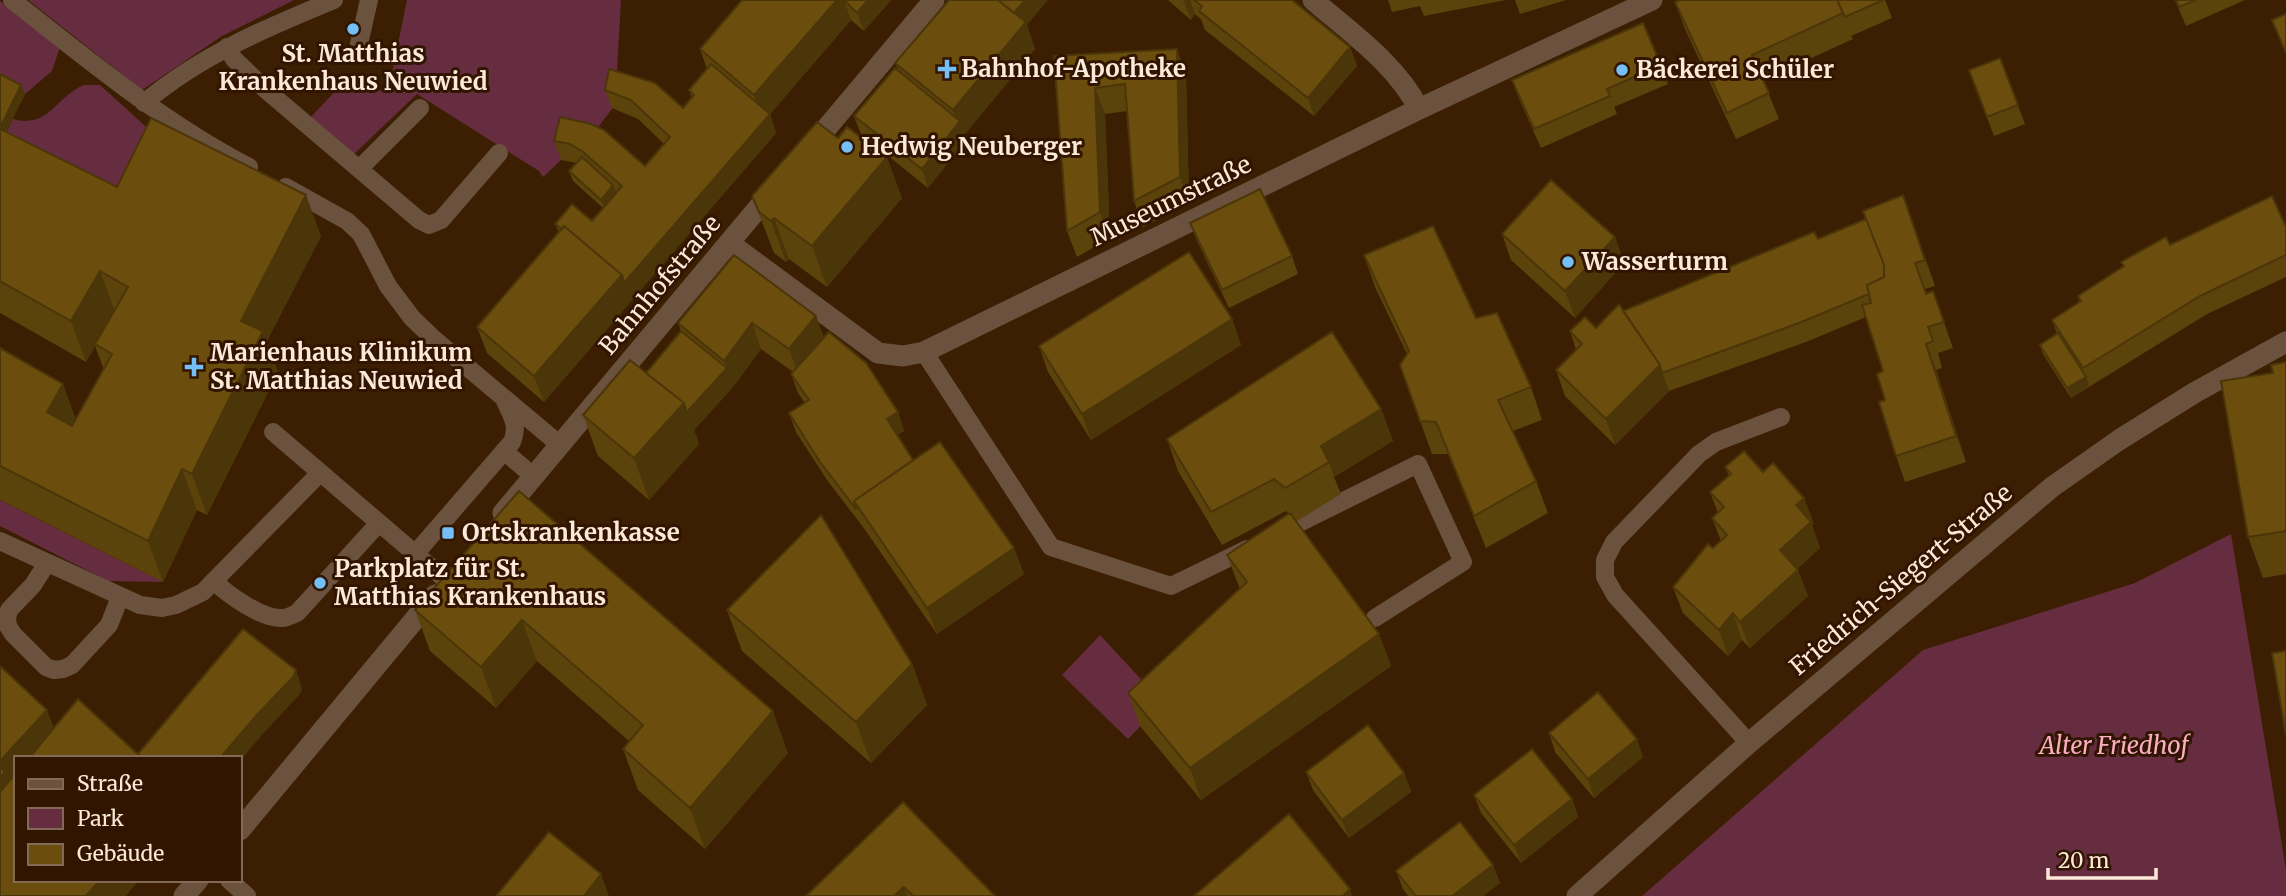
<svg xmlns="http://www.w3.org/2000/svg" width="2286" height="896" viewBox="0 0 2286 896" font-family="Merriweather,serif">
<rect width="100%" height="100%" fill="#3c1f02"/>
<path fill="#652d3f" d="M28,0H294L222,36L142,90Z
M407,0H621L616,88L612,109L588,140L567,136L561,160L543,177L539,171L417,94L353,155L310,118L343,83L388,92Z
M0,1L60,47L52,71L25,94L0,82Z
M84,85H100L165,144L132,229L0,145L13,119C49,129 55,97 84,85Z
M0,500L163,582L108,581L0,526Z
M2231,534L2286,870V896H1642L1923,650L2135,583Z
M1100,635L1163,703L1128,739L1062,675Z"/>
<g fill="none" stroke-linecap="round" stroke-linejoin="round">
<path stroke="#6a523e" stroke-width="18" d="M12,0C88,60 163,122 249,167
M359,44L369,0
M227,47L234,59L266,90L419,220L429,225L441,220L499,153
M144,103C201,55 266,28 334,0
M359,169L420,108
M286,187L347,221L361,234L388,286L412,318L435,340L560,445
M924,352L1051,547L1171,586L1247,549
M273,432L447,581
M504,451L533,476
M1279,533L1418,464L1463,562L1375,618
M0,541L140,605L162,608L176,605L203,592L320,473
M415,554L512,442C519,426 512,416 505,401
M47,563L33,585L9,610L7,618L8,626L13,634L46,667L54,670L63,669L72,665L109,625L120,597
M214,581C228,595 262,619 282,618C287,618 292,615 297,613L379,523
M1749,743L1615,595L1605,577V560L1614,542L1699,454L1716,442L1781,417
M229,880L247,896"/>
<path stroke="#6a523e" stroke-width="21" d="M1313,0C1351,33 1396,64 1419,109
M809,149L934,0
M729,243L878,353L903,356L924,352L1419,109L1652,0
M503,513L774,189
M240,830L435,595
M184,896L198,880
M1577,896L1749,743L2052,487L2119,440L2194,393L2286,342"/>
</g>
<path fill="#5c420b" d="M742,0H891L864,31L851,20L770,114L776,133L544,402L487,353L477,327L559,232L555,224L592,221L603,208L573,181L569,171L577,163L561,160L554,141L560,117L645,166L664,144L638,119L612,108L605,90L683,108L692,98L689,90L707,69L700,49Z
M1168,0H1292L1350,47L1357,66L1314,116L1205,30L1201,19L1195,14L1191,20Z
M1388,0H1506L1424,16L1420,6L1392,12Z
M1515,0H1566L1520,14Z
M1680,0H1885L1892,18L1851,36L1853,39L1763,80L1779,119L1736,139L1685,29L1675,2Z
M2175,0H2245L2186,26Z
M1027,25L1035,49L965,134L967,139L928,188L861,134L854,116L898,71L895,63Z
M1177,49L1186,75L1189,203L1143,227L1134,201L1127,111L1105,114L1110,238L1077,257L1067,231L1054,56Z
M2000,58L2025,124L1994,136L1969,70Z
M1661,65L1668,84L1614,107L1617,114L1541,148L1519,99L1512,80Z
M0,74L25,94L6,132L117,187L321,236L267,341L278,372L207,515L197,510L163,582L0,500V348L76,419L104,370L95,346L86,362L0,313Z
M1903,195L1935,286L1925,289L1926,294L1933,291L1953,348L1938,353L1942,368L1936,370L1966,462L1905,482L1896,456L1885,400L1883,371L1866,317L1806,342L1669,391L1615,445L1565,396L1556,370L1576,350L1570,331L1596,328L1623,311L1818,239L1866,219Z
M752,196L902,198L827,287L789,259L786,262L774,253Z
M1190,223L1292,256L1298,274L1229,308L1197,241Z
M2286,227V277L2207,314L2071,398L2043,354L2040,345L2057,334L2052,320L2080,302L2078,296L2123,267L2121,262L2170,245Z
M1502,234L1615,237L1624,263L1575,318L1511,260Z
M734,255L824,337L898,412L904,431L897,435L913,460L1014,548L1024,574L937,634L863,527L827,480L796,432L789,413L805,403L798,393L791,374L793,372L761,349L733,387L694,430L699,444L649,500L598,456L583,415L646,373L681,331L678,323Z
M1364,255L1476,318L1531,387L1542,420L1513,431L1536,481L1548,513L1486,548L1448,454H1432L1400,365L1407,354L1375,287Z
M1232,319L1241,345L1091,440L1048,372L1039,346Z
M2286,362V574L2263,578L2248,537L2273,373Z
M1381,409L1393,441L1334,477L1341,494L1297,521L1294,519L1379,634L1391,666L1201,800L1140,726L1128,693L1240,589L1227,555L1288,513L1286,511L1222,545L1178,471L1167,439Z
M1725,467L1763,472L1804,498L1814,524L1812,525L1820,548L1797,569L1808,596L1750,648L1742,640L1728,656L1683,613L1673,587L1721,541L1712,518L1718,513L1710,492L1729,476Z
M519,491L788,753L705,849L638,790L623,749L629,741L537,661L496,708L430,651L415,610Z
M727,610L912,664L927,705L871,763L742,651Z
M1549,733L1643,757L1594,798L1555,752Z
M1306,772L1404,773L1411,792L1349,838L1313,790Z
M1474,795L1572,799L1578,817L1521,863L1481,813Z
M903,802L995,896H806Z
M1493,865L1500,883L1483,896H1408L1403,889L1396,871Z"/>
<path fill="#4b3609" d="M837,0H844L851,20L770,114L776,133L544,402L534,376L622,275L764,122L754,95Z
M868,0H891L864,31L857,13Z
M1025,0H1048L1027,25L1035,49L965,134L967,139L928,188L922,169L958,123L953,110L1011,16Z
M1185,0H1190L1195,14L1191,20L1184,1Z
M1350,47L1357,66L1314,116L1308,98Z
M1177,49L1186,75L1189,203L1180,177Z
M21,85L25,94L0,145V128Z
M1095,88L1105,114L1110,238L1100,212Z
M887,157L902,198L827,287L812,246Z
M613,185L617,194L604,209L601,200Z
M306,195L321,236L267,341L278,372L207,515L192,474L241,321Z
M774,218L789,259L786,262L771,221Z
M1615,237L1624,263L1575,318L1565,291Z
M100,271L115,312L86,362L71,321Z
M816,316L826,342L799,376L789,349Z
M1232,319L1241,345L1091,440L1082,414Z
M752,323L761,349L733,387L694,430L699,444L649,500L634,458L684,403L727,368L724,361Z
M1926,344L1936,370L1966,462L1956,436Z
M1660,365L1669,391L1615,445L1606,419Z
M2086,377L2089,386L2071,398L2067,388Z
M63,384L78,425L62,453L47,412Z
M1381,409L1393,441L1334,477L1329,462L1321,446Z
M898,412L904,431L893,438L887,419Z
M182,469L197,510L163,582L148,541Z
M1804,498L1814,524L1812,525L1820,548L1790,576L1780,550L1796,505Z
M1014,548L1024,574L937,634L927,608Z
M1798,570L1808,596L1750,648L1740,622Z
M1733,613L1742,640L1728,656L1719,630Z
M522,620L537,661L496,708L481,667Z
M1379,634L1391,666L1201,800L1190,768Z
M912,664L927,705L871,763L856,722Z
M296,670L302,689L300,694L262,735L240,761V758H220Z
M47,710L57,736L36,758H16V780L0,815V761Z
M773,711L788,753L705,849L690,808Z
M1637,739L1643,757L1594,798L1588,779Z
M1404,773L1411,792L1349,838L1342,820Z
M1572,799L1578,817L1521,863L1514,845Z
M1493,865L1500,883L1483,896H1452Z
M601,874L609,896H584Z
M100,880H139L126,896H86Z
M904,887L907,896H894Z
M1350,889L1352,896H1343Z"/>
<path fill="#6b4d0d" stroke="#4b3609" stroke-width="2" d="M742,0H837L754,95L700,49Z
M844,0H868L857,13Z
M949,0H998L1026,22L953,110L895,63Z
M998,0H1025L1014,13Z
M1194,0H1292L1350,47L1308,98L1199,11L1202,6Z
M1680,0H1837L1843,13L1752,55L1769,93L1727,113L1675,2Z
M1837,0H1883L1845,17Z
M2176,0H2196L2179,7Z
M2286,14V53L2272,20Z
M1643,23L1661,65L1607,89L1610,96L1534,129L1512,80Z
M1177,49L1180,177L1134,201L1125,84L1095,88L1100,212L1067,231L1054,56Z
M2000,58L2018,105L1987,117L1969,70Z
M711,64L770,114L624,283L622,275L564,226L562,229L555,224L572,204L592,221L622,186L583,152L570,144L554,141L560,117L591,124L604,130L645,166L670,137L631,100L605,90L609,69L655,83L683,108L694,95L689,90Z
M895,68L960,121L922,169L854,116Z
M0,74L21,85L0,128Z
M151,118L306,195L241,321L263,331L192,474L182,469L148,541L0,466V348L63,384L47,412L72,426L112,354L95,344L128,287L100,271L71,321L0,281V129L117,187Z
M817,122L838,138L847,127L887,157L812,246L774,218L771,221L759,212L752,196Z
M582,157L613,185L601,200L569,171Z
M1551,180L1615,237L1565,291L1502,234Z
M1260,189L1292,256L1222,290L1190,223Z
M1903,195L1925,260L1915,263L1926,294L1933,291L1944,322L1928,327L1933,341L1926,344L1956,436L1896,456L1879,402L1885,400L1877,374L1883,371L1862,305L1871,303L1867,285L1884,277V265L1863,211Z
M2272,196L2286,227V255L2200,296L2083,368L2052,320L2081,301L2078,296L2124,266L2121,262L2166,237L2170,245Z
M1866,219L1884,265V277L1867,285L1869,294L1799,323L1662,373L1660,365L1623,311L1814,232L1818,239Z
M564,226L622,275L534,376L477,327Z
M1433,226L1476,318L1497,313L1531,387L1498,400L1536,481L1474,516L1436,422L1420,421L1400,365L1409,351L1364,255Z
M1189,252L1232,319L1082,414L1039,346Z
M734,255L816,316L789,349L752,323L724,361L678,323Z
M1619,304L1660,365L1606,419L1556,370L1582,344L1570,331L1585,317L1596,328Z
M681,331L727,368L687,412L684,403L646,373Z
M829,332L866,363L898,412L887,419L913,460L854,501L856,509L820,462L789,413L809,400L791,374Z
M1332,332L1381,409L1321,446L1329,462L1285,488L1274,479L1211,512L1167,439Z
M2058,333L2086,377L2067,388L2040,345Z
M630,360L684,403L634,458L583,415Z
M2286,362V531L2248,537L2221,381L2273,373L2271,365Z
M940,442L1014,548L927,608L854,501Z
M1744,451L1763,472L1773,463L1804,498L1796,505L1811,522L1780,550L1798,570L1740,622L1733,613L1719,630L1673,587L1708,544L1713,548L1727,535L1712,518L1724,507L1710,492L1731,474L1725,467Z
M519,491L773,711L690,808L623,749L643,725L522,620L481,667L415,610Z
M1290,513L1379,634L1190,768L1128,693L1247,582L1227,555Z
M821,515L912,664L856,722L727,610Z
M243,629L296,670L294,676L255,717L220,758H142L138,754Z
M2286,651V735L2272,653Z
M0,666L47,710L0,761Z
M1598,692L1637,739L1588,779L1549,733Z
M78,699L142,758H29Z
M1368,725L1404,773L1342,820L1306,772Z
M1532,749L1572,799L1514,845L1474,795Z
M0,767L5,772L0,778Z
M16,773V880H100L86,896H0V792Z
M903,802L995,896H913L904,887L894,896H806Z
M1289,814L1350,889L1343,896H1194Z
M1460,822L1493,865L1452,896H1416L1396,871Z
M549,832L601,874L584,896H496Z"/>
<g fill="#74c0f6" stroke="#311500" stroke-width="2.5">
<circle cx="353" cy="29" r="7"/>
<path d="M943.5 58.5h7v7h7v7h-7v7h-7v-7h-7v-7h7z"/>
<circle cx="1622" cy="70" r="7"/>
<circle cx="847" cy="147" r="7"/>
<circle cx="1568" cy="262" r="7"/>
<path d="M190.5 356.5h7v7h7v7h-7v7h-7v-7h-7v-7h7z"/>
<rect x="441" y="526" width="14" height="14" rx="3.5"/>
<circle cx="320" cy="583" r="7"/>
</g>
<g text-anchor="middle" stroke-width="6" stroke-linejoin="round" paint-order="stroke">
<g font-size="24" font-weight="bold" fill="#fde9d9" stroke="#311500" text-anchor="start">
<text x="353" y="62" text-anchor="middle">St. Matthias<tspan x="353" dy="28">Krankenhaus Neuwied</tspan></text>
<text x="961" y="77">Bahnhof-Apotheke</text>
<text x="1636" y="78">Bäckerei Schüler</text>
<text x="861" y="155">Hedwig Neuberger</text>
<text x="1582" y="270">Wasserturm</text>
<text x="210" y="361">Marienhaus Klinikum<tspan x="210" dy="28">St. Matthias Neuwied</tspan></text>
<text x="462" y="541">Ortskrankenkasse</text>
<text x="334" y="577">Parkplatz für St.<tspan x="334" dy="28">Matthias Krankenhaus</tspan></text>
</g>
<g font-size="24" fill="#fde9d9" stroke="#311500">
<text transform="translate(1171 201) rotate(-26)" y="8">Museumstraße</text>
<text transform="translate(660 285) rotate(-50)" y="8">Bahnhofstraße</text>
<text transform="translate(1901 580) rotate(-40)" y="8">Friedrich-Siegert-Straße</text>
</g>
<g font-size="24" font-style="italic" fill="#faaec3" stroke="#311500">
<text x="2114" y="754">Alter Friedhof</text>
</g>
</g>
<rect x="14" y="756" width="228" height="126" fill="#311500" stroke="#836a57" stroke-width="2"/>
<rect x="28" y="779" width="35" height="10" fill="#6a523e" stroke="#836a57" stroke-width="2"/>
<text x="77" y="791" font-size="21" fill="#fde9d9">Straße</text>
<rect x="28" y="808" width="35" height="21" fill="#652d3f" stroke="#836a57" stroke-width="2"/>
<text x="77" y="826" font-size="21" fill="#fde9d9">Park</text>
<rect x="28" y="844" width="35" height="21" fill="#6b4d0d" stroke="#836a57" stroke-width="2"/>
<text x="77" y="861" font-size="21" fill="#fde9d9">Gebäude</text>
<path d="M2048 868v10h108v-10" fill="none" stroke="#fde9d9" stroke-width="3.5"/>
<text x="2058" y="868" font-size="21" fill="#fde9d9" stroke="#311500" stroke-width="5" paint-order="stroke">20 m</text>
</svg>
